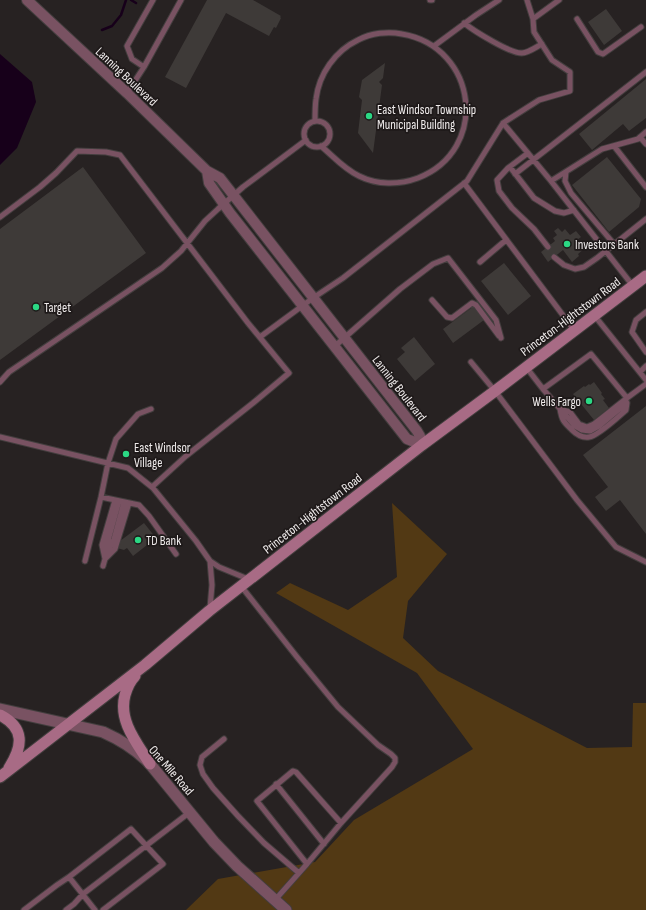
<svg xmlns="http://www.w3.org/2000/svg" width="646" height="910" viewBox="0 0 646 910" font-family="'Sofia Sans Condensed',sans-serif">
<rect width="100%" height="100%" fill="#272222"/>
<path fill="#523914" d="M392,503L447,554L408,601L403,638L438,671L587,748L632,747L633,703H646V910H186L218,879L315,862L354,820L473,749L417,673L276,593L290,583L348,610L397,577Z"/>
<path fill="#17001a" d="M0,54L32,82L36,102L17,148L0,165Z"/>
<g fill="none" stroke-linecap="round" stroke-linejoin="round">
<path stroke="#17001a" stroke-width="2.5" d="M131,0L136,3
M102,30L112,26L121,15L126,0"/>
</g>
<path fill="#3e3a38" d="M207,0H253L281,16L280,17L281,18L276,28L274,27L269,36L226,13L186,88L165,77Z
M606,9L622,31L604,45L588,22Z
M385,63L383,78L379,82L382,85L373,153L358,133L362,100L359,97L362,80Z
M646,79V118L629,131L623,124L592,150L579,134Z
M607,157L641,199L639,207L609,232L572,185Z
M83,167L146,253L0,360V229Z
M558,228L562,232L565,229L570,235L576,231L581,237L577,240L584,249L578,254L579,256L572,262L563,250L548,262L541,252L555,241L553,238L557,235L554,231Z
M504,263L531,296L508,315L481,281Z
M474,306L484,320L453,343L443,329Z
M414,337L435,364L415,381L397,359L405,352L401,348Z
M594,382L602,393L601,394L605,399L603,400L609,408L594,420L573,394L584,386L585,387L589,384L590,385Z
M646,406V534L620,500L606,511L595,497L608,487L583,455Z
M144,523L156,538L133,556L127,548L124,550L103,544L105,536L120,541Z"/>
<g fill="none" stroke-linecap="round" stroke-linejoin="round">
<g stroke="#433e3e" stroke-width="7">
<path id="service" d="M430,0H432
M533,19L559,0
M577,19L598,52L603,54L641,27
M464,23C474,31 511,54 522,53C528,53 536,47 542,44
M434,46L476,15L499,0
M144,67L181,0
M127,93L144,67L132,59L127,46L153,0
M304 134a13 13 0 1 1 26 0a13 13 0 1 1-26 0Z
M315,121C315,114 315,106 316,99C319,74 335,51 358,40C371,33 388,31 402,34C478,47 490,150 418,178C399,185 377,185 359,176C344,169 334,157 321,146
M503,123L551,181L633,286
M640,137L646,144
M614,146L646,187
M528,153L508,168L497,180L499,191L512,208L534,229L548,247
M510,167L534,198L555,211L564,213L574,210
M566,172L565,181L571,193L614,244
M515,174L646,72
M551,181L602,149L638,139L646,132
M464,183L574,330
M0,217L40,187L56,173L77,151L106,152L120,155L248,323L289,373L253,403L186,456L152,487
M554,257L564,265L575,269L584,267L597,258L646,219
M480,262L506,240
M432,300L447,317L452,318L472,303L476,305L499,336
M646,312L636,320L632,332L646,352
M594,315L646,380
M260,337L313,298L343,278L467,181L503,123L539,100L570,91V72L552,60L534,32L533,19L527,0
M335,346L400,289L433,264L448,258L496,320L501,338
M471,362L495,391L577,500L616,547L646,562
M526,367L543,389L591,354L627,398L646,384
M640,372L646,366
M0,382L9,372L162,268L181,251L205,221L218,209L243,187L306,140
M543,389L575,426L582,430L590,431L599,426L623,406L627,398
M560,409C562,421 564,422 572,430C577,435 582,438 589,437C598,436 618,417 626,410L627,403
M561,409L570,412L579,424L587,427L594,424L627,398
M0,437L128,468L153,488L196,541L210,561L219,567L248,579
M101,497L139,505L149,516L176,554
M107,554L114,539L124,502
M105,556L106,548L119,501
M105,559L102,545L115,500
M85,561L101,497L108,463L116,439L138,414L151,409
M103,566L105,559L115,549L129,503
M241,586L297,657L338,707L378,745L391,754L395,758V762L392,767L341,823L307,864L257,801L293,771L296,772L341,823
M210,608L212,585L210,561
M224,739L202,757L200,765L203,774L213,788L238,816L264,843L299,873
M276,784L324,844
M69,877L95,910
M275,900L307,864
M24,910L57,885L69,877L131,829L163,864L103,910
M66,910L74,904L83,894L190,812"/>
</g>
<g stroke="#433e3e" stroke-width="12">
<path id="minor" d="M27,0L127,93L207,171L220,178L417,431L420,436L422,445
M207,171L209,183L230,213L407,439L422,445"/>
</g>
<g stroke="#433e3e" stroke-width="13">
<path id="tertiary" d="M0,709L103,732C121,740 136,749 150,764L214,842L237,866L286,910"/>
</g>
<g stroke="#433e3e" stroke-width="13">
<path id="secondary" d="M135,676C130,681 127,688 125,695C118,721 137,743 150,764
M0,715C25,728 23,746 9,768
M0,777L145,665L209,611L422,445L495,391L646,276"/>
</g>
<use href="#service" stroke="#795262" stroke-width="5"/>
<use href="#minor" stroke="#795262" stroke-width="10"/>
<use href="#tertiary" stroke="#795262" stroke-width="11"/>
<use href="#secondary" stroke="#a86b85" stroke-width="11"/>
</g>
<g fill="#2bd884" stroke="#1e1919" stroke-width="1.5">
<circle cx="369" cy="116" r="4"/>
<circle cx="567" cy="244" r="4"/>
<circle cx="36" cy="307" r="4"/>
<circle cx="589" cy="401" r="4"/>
<circle cx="126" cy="454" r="4"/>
<circle cx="138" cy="540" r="4"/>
</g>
<g text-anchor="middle" stroke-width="3.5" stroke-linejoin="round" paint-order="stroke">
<g font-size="13" fill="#f0ecec" stroke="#1e1919">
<text transform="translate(127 76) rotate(43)" y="5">Lanning Boulevard</text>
<text transform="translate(570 316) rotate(-37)" y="5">Princeton-Hightstown Road</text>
<text transform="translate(400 388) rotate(52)" y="5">Lanning Boulevard</text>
<text transform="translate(312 513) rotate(-38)" y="5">Princeton-Hightstown Road</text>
<text transform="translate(172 770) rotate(49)" y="5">One Mile Road</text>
</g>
<g font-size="13" fill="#f0ecec" stroke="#1e1919" text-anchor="start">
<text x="377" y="114">East Windsor Township<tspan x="377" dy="15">Municipal Building</tspan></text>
<text x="575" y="249">Investors Bank</text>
<text x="44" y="312">Target</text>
<text x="581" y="406" text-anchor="end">Wells Fargo</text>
<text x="134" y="452">East Windsor<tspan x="134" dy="15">Village</tspan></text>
<text x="146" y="545">TD Bank</text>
</g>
</g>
</svg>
